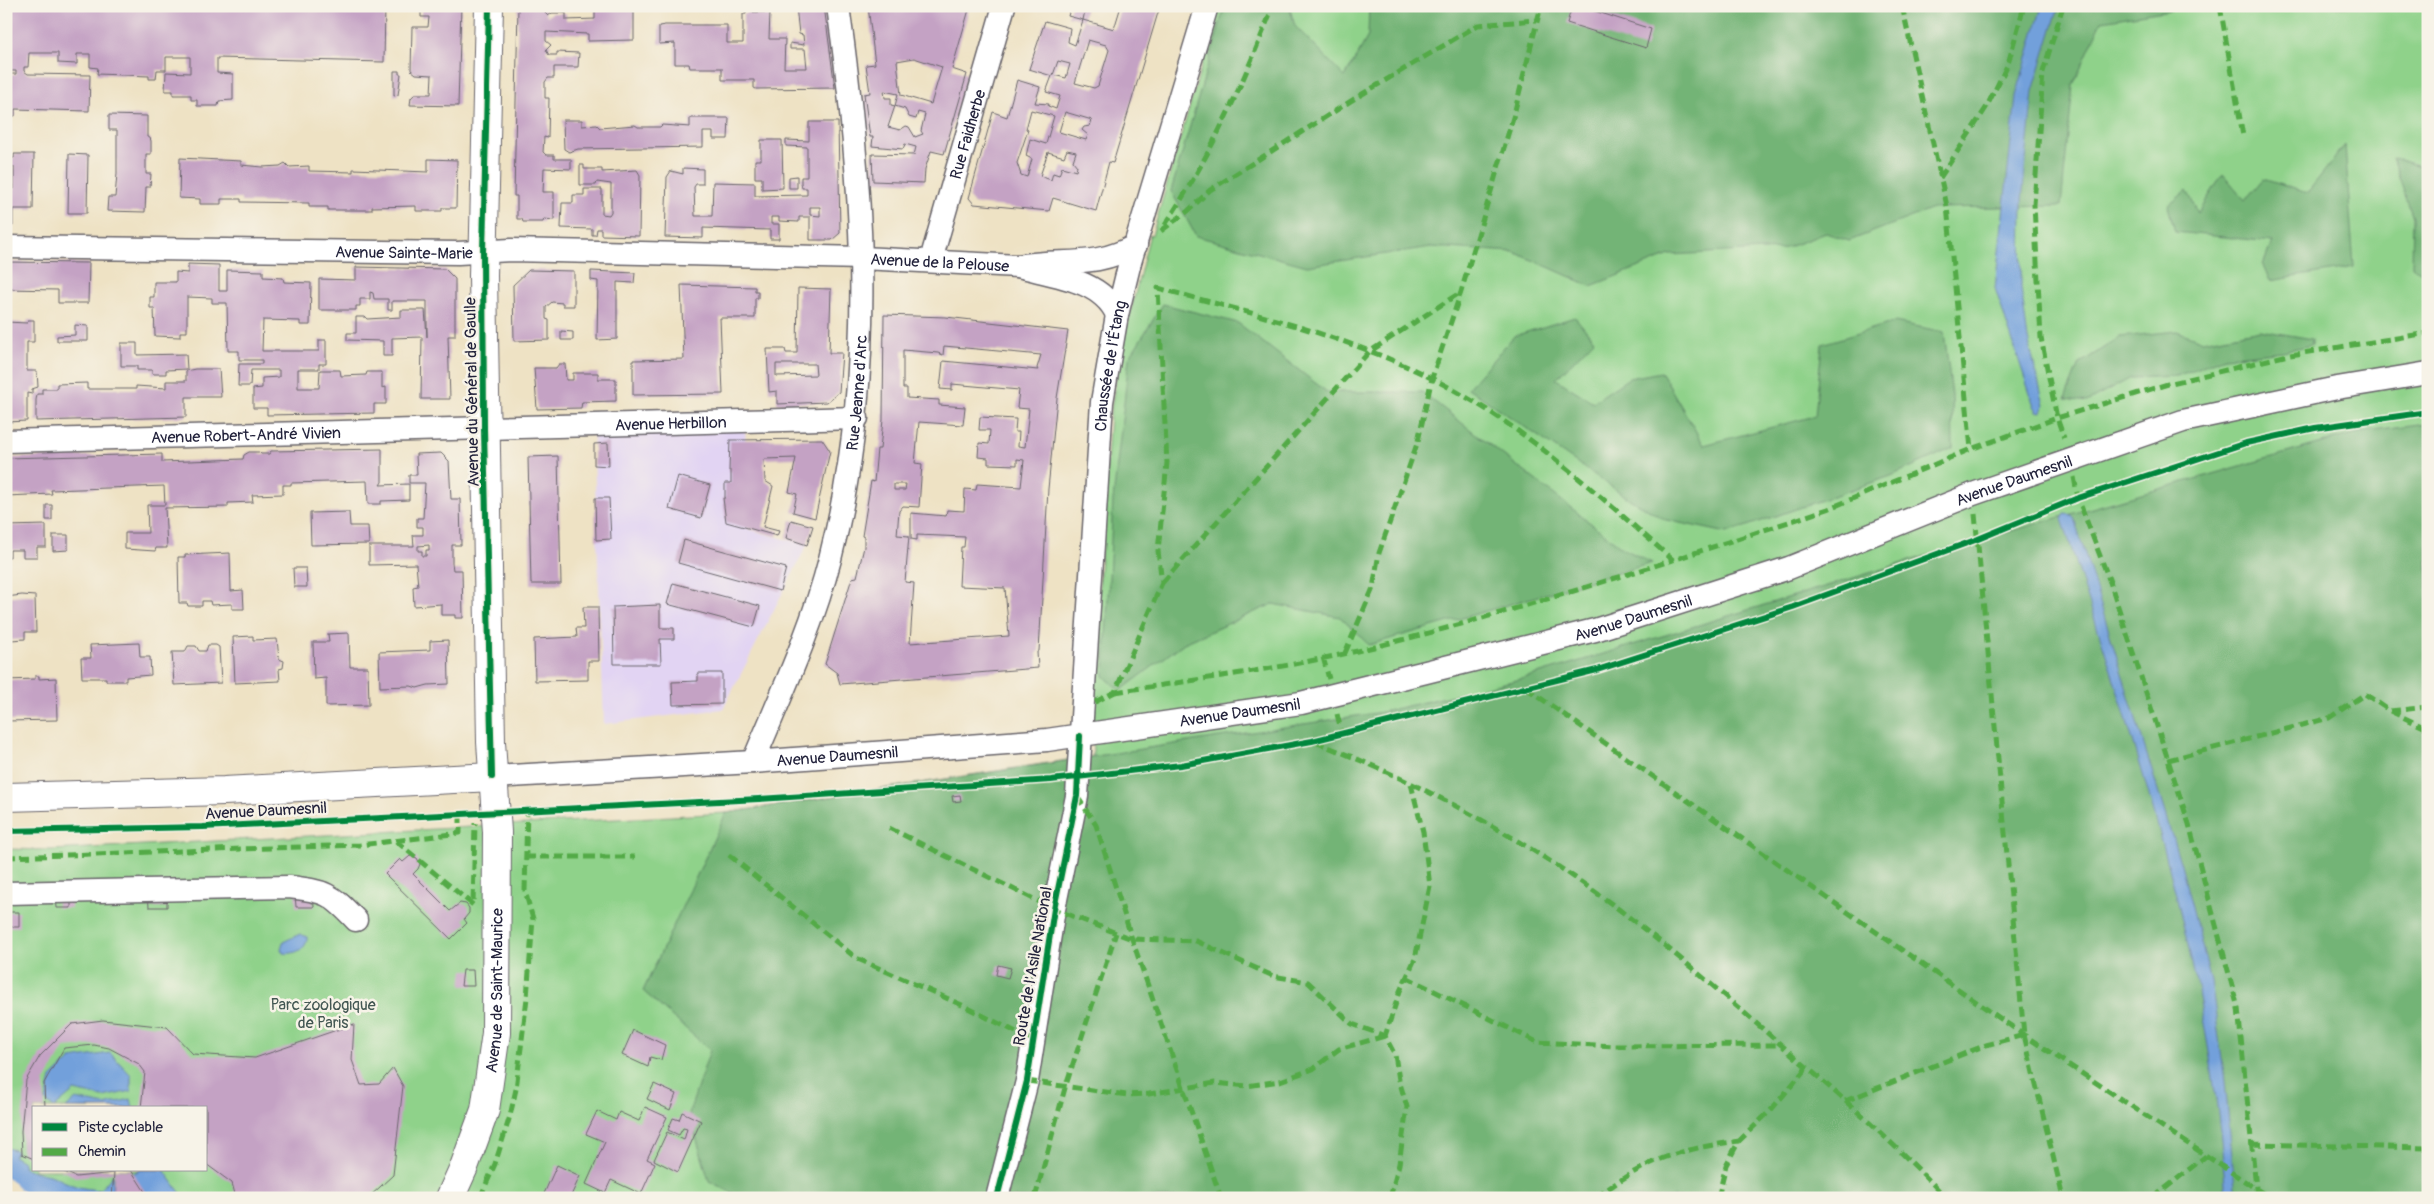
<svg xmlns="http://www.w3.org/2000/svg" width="2434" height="1204" viewBox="0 0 2434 1204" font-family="Pangolin,sans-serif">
<rect width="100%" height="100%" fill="#f7f3e8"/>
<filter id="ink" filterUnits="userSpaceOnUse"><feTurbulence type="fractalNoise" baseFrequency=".02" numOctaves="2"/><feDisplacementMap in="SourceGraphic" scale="10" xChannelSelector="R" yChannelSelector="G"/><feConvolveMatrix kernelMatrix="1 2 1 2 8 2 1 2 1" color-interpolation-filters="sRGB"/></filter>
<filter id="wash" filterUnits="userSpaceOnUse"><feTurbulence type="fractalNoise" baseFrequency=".0096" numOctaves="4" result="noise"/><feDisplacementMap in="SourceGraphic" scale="20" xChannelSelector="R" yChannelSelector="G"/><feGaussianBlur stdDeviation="1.12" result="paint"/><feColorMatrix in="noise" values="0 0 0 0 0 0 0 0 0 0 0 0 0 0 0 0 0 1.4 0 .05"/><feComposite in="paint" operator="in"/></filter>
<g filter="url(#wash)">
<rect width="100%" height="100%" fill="#eee2c4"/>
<path fill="#e2d4f3" d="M745,424L748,529L807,545L723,709L604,724L593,428Z"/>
<path fill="#8fd28a" stroke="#587a62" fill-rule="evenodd" d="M1219,6H2428V1198H6V849L52,850L726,813L1093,756L1092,694L1110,414L1120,354L1150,234L1152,235ZM34,1108H206V1170H34Z"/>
<path fill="#73b476" stroke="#4a6b58" d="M1225,6H1289L1295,26L1345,77L1368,36L1369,6H2184L2182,8L2102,21L2073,85L2061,206L1935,208L1849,241L1826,233L1783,249L1670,255L1591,286L1514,252L1431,247L1307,266L1196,236L1171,191Z
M2345,145L2354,267L2270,281L2263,265L2272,242L2175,232L2168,206L2187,190L2198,213L2223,174L2245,200L2263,179L2307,193Z
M2392,158L2428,168V278L2412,266L2413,217Z
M1163,304L1238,323L1327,392H1422L1624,549L1652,563L1369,645L1340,617L1273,604L1184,643L1120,691L1104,676L1113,500L1129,358Z
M1575,317L1594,340L1556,379L1593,402L1629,378L1661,372L1704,445L1815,416L1822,344L1895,322L1944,332L1952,395L1953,448L1891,476L1727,533L1666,520L1631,500L1468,388L1514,336Z
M2260,330L2312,339V345L2283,351L2225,357L2177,376L2131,378L2087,402L2065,399L2079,364L2120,337L2177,331L2203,341Z
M2428,424V1198H742L709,1181L689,1113L710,1050L643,991L726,813L1382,712L1521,679L1965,544L2357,433Z"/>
<path fill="#72a0db" stroke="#4a618b" d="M2042,6H2059L2033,91L2022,200L2021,288L2028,339L2044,405L2041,412L2037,411L2034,406L1995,288L2016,96Z
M2065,514L2072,515L2074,518L2181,865L2211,981L2225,1081L2236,1198H2226C2211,964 2134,741 2062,519Z
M300,934L307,937C308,949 294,955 283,953L281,949L283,942Z
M110,1053L131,1075V1091L103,1097L74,1091L54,1108L46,1101L51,1078L71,1059Z
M76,1099L104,1105L131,1099L133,1108H66Z
M6,1148L15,1150L17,1152L13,1156L23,1162V1166C30,1171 41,1173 49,1175C55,1176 62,1181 68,1183C78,1188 89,1189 100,1190L113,1175L112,1198H6Z
M140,1170H164L184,1198H149L132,1174Z"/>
<path fill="#eee2c4" d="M6,1177L10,1179L29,1198H10L6,1194Z"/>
<g id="blocks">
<path fill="#c4a2c4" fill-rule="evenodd" d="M6,6H385L384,62L217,58V73L233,74V100L219,101L218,106H197V100H191V95H173V91H165L166,72L190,73V57H166V70H157L156,79H149V76L97,74L98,68L90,67V54H77V64L58,63V53H29L28,67H24V71L28,74L90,75L89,111L15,109V116H7L6,74H16V71H6Z
M421,6H461L458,106L410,105L411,98L415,94H431L432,75L416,74L411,70L412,27H428L429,17H421Z
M518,6H545V13L548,16L552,13H566V20L595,19V6H664V9H634V40L588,41V34L546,32V41L551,45L546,50L549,55H557V52L579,53L578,67H554V78H548L545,82V98H549L548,138L544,137L543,152L546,155H554V159H571V169L544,168L543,192H554V220L544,219L543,222H523L522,219H517V196H514Z
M746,6H754L753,12H770L769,39H785L784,68H807L805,49H790V43L804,45L803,35L799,34L796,6H824L835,88L756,89L754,88V80H722V68H690L689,64H675V43L659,44V26L665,25H727V43H743V14H746Z
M778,6H792V12H777Z
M868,6H970L952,69L967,74L944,154L931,151L925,169L924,183L873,181L872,154L914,155L916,147L905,144L903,149L872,146L873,137H870L864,94L870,93L866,65L875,64ZM914,58L942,67L931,104L901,95L897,61ZM884,91L898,94L895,106L905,109L909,117L916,119L918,112L925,114L921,131L923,134L915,137L909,127L906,126L900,130L888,127L895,106L891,105V98H885Z
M1071,6H1086L1083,20L1068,16Z
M1121,6H1160L1113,163L1109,162L1096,211L1053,198L1049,211L974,204L969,198L993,112L1007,117L1017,80L1040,87L1035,103L1049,104L1048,106L1056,109L1060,96L1046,92L1052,76L1029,69L1045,21L1070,28L1068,42L1075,45L1083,20L1114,29ZM1088,40L1106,45L1109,50L1098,86L1094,88L1075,83ZM1058,61L1070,64L1066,78L1053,75ZM1031,110L1054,116L1046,144L1030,139L1026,156L1032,159L1027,177L1021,175L1017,163L1028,130L1026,129ZM1065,112L1092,120L1090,126L1084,127L1082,130L1088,135L1086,140L1059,132ZM1067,150L1076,152L1073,161L1077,166L1076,171L1062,167L1059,175L1053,173L1051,180L1040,176L1048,152L1064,157Z
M1572,6H1579L1651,29L1646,48L1567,23Z
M394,71H399V74H401L398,95L394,96Z
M109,115L147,116V137L150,138L151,141V154H146V174H151L150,187H146L145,212L107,211L108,197H115L117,174V130H109Z
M690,118H729L728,139H713V132H703V147L578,149L569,152L564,149L563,120H582V126L597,125L600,128L635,125L638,127H660L662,125L690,127Z
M809,122H838L840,233L832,240H810V217H799V222L779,221V217H771V224H779V239H770V230L703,228V238L665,237L667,177L671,171L683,174V168L703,169V184H696L694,187L695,216H712L713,182L755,183V196L807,195V188H802L801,183V177H807V147L786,146V140L809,141ZM810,207H820V216L810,215Z
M761,140H782L783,188L762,189V178H755V160H761Z
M14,154H34L33,209H13V226H6V189H14V167H6V158H14Z
M69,154L88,155L87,213H68Z
M180,158L241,161V165L262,167L280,166L285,163L289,167L309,166V171L353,172V169L428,172V159L457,160L456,208H442V211H416V206L372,207V210H328V207H309V203L241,202V199H221V204H200V199L179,198Z
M580,165H584V169H602V172L637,170L640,175L639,236L601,235V229H597L596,235H592V229L561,228L562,203H573V195H584V189H602V214L609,215L611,212V184L597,182L596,185H580Z
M797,176V188H789V177Z
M6,262L89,263L88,303H58V290L6,289Z
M188,264L219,265V291H227V270L263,271V277L283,278L284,282L311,283L310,325H300V321L263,320L262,351H319V340H326V364H319V369H298V388H319L320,370H340L341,376L366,375L367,372H382V388L386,387V404H374V413L320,414L267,415V408H253V389L262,388V378L279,377V370H251L250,386H238L239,364H262V360H239V351H228L227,303H212V298L187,297V332H180V337L155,336L154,308H150V297H154V282H176V272L188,273Z
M356,267L445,269L455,279V336H448L450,399H421L422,337L392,338V356H383V341L347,340V333H356V317H365L367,319L401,317V310H425L427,337V301H392V310H388V299H374L373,293L370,292V299H360V306H356V310H319V279L356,280Z
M529,270L574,271V306H563V303L552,302L546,307V319L549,320V340L514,341L513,285Z
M591,271L635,273L634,283L617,282V339L597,340L598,281L591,280Z
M681,285L755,287V291H758V298H755V318H720L723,394L633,395V360L684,359Z
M798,288L831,289L829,353H842L839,392L827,402L777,404V391L769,392L767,349H785L786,353H797ZM776,364H815L816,375L776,376Z
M884,315L946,317L1068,331L1057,398L1048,489L1039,651L1037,652L1038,668L840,684L837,673L825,664L852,578L857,577L864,547V537L862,536L871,481L874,482L877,449H880L883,420ZM944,346L1041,355L1037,368L1038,370L943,361L940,389L952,390V384L1019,390L1017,408L1029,409L1025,447L1018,446L1019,432H1015L1016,419L980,417L979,430H990L989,444L979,443L978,457L988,458V464L1017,465V459L1024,460L1021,487L977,484L976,490L965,489L964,511L947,510L946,516L911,513V539L917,540V535L965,537L964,547H961L959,586L1005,588L1009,636L910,643L914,583L905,582L909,536L897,535L899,511L903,506L919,507L922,464L915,463L919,422L963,425L965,407L939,405V400L907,398V388H903V350L938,353L943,355ZM894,484H906L905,490H894Z
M28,320H34V342H27V371H37L38,387L32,389V394L27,393V421L6,422V322L27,323Z
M75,325L88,326V341H57V336L75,335Z
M561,331L573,332V340H561Z
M121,343H137V355L186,354L187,369L166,370V374H152V370H137V366H121Z
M559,364H565L566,380H573V373H598V379H616V401L582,402L581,408L537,409L534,368H556Z
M195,369H219L221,397H186V417L36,421V400L37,394H42V389H57V384L87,383V389H136V386L166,388V381H186V371Z
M822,439L830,451L815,518L793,512L797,494L789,492L796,458L764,459L765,481L773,486L763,527L779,531L777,536L726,522L723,498H725V483H731V471H729L730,440Z
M608,443L609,466L594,465V444Z
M382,449V482L380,485L409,484V500L381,501V504H368L367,481L291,483V485H283V494L252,495L253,502L228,503V507L165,508L167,548H156L155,551L125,549V533H148L147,505H165L164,486L51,490L52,494L6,496V458L162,454V462L243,459L244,455L249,452H259L261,454H269L271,451Z
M441,453L449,461L451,499H460L461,545H452V563L453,570H462L463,618H455V615H441V604L414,606L413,587L418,586L416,564L369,565V546H414L413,535H423V527H417V518H423L425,483H409V475H417L416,454ZM429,545V550H426V556H422V551H418V546Z
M558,456L561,584H531L528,457Z
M678,476L710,485L701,518L669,509Z
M595,498H609L611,539L596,540Z
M46,505H52V520H46Z
M349,512L350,526H368L369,544L311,545L310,513Z
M791,520L813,526L807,545L786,538Z
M46,525V547H37V557H23V550H10V557H6V526Z
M53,535H68V550L53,551Z
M684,540L786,568L780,591L678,563Z
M230,553L231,591L243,590L244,609H232V604L211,605L210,601H202V606H188L187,603H179L178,557H185V555Z
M293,568H306L307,587H294Z
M673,583L760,606L754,627L667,604Z
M22,595L35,596L36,632H25V639L11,640V633H6V597Z
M660,605V628H674V639H660L661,664H614L613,607Z
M583,607H598L599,661H588V680L535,681L534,639L577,637L576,628H584Z
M349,633L350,667H368L369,705L326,706V678L314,679L313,642H329L328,634Z
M253,636V640L277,639L279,659L284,661L283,668L279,669L280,681L235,683L233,637Z
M448,640L449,684L428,685L417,688L411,686L380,687L379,652L430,650V641Z
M139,643L140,657H150L151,675L126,677V681H106V678H82L81,658H91L90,645Z
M208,645H216L219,647L221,683L174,685L172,652H185L188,646H196L199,651H206Z
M698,673H722V704L673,705L672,682L698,681Z
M35,676H39V679L56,678L57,720L6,721V680L35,679Z
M960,795L961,801L953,802L952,796Z
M410,856L417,858L420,864L418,869L413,874L450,911L460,903L466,904L469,908V913L464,919L467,923L451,939L385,874L400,859L403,862Z
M167,893V907H149L148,894Z
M295,893H313L314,907H296Z
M56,896H71V908H57Z
M6,912H19V927H6Z
M998,965L1011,968L1008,978L996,975Z
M463,970H473L474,986H461Z
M103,1020L167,1027L193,1054L255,1058L354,1024L352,1060L361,1085L379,1084L393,1068L403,1086L393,1175L368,1198H236L232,1183L206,1164V1108H141L145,1072L139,1064L109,1048L94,1045L64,1048L44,1083L45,1108H34V1159L22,1154L21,1131L26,1080L40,1056L72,1024Z
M633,1030L665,1045L661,1060L650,1057L648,1067L622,1055Z
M654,1084L676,1094L670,1110L647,1099Z
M645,1107L667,1117L647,1159L655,1163L641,1194L611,1180L605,1193L586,1184L605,1142L586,1134L597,1111L616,1120L619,1112L639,1121Z
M682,1112L701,1121L678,1172L654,1160L667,1132L684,1140L687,1129L683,1128L679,1135L668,1130L673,1118L679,1120Z
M557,1165L580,1176L570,1198H542Z
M60,1170H131L149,1198H112L114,1173L76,1177Z"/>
</g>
</g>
<g filter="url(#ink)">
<use href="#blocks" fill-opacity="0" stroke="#69656b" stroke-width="1"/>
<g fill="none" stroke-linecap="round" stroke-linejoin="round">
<g stroke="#69656b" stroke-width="25">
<g id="minor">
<path id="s1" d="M6,247L458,253L511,250L862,258L1018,266"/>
<path id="s2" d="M931,260L1004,6"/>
<path d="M1117,315C1102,279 1051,275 1018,266C1063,258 1094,269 1136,245"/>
<path id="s3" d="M6,441L857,418"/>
<path id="s4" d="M753,762C781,695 812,629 830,559C877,376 864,191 838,6"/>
<path id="s5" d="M492,777L753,762L1047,740L1301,703L1595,630L1789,568L1973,494L2183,421L2337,388L2428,373"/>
<path d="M6,893L289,887C326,891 330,893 356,920"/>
<path id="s6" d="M997,1198L1027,1081L1054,909L1077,796L1102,402L1117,315L1130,262L1207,6"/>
</g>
</g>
<g stroke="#69656b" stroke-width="30">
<g id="major">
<path d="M6,797L224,791L492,777"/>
<path id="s7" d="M450,1198L464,1167L485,1110L496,1033L497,832L491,742L483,276L489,6"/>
</g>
</g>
<use href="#minor" stroke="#fff" stroke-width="22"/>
<use href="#major" stroke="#fff" stroke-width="28"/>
<path stroke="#53aa46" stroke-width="5" stroke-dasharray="10 5" stroke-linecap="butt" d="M1902,6L1947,206L1971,449
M2063,6L2043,72L2034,205L2041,338L2057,418L2064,438
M2220,6L2243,136
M1940,178L1986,108L2008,64L2024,6
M1165,225C1210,157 1244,82 1273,6
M1161,231L1188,211L1210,190L1354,99L1478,25L1536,20
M2074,477L2078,498L2110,582L2189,824L2238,1008L2257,1198
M1975,514L2024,1035L2063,1198
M1162,583L1369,352L1461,292
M1345,653L1373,588L1379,553L1418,441L1432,378L1461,292L1514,114L1541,6
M1323,657L1329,679
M1526,688L2024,1035L2270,1198
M1115,692C1208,678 1303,666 1394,642C1488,618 1581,589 1673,560
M1095,702L1115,692L1162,583L1158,551L1167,463L1158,288C1250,313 1345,335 1431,378C1522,423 1597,494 1673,560L1828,509L1971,449L2057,418L2168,384L2284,356L2428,333
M2390,711L2428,707
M1337,714L1342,734
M1315,742C1422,783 1529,841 1621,911C1673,951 1723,994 1772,1037C1831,1088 1892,1140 1946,1198
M2168,760L2329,718L2365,694L2390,711L2428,729
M1077,796L1096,825L1132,939L1221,1198
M889,828L1054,909L1132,939L1196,941L1273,976L1308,982L1352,1024L1385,1036
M396,841L473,905L475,823
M729,855L856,958L962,1005L1032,1040
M6,857L360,845L460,833V815
M525,857H635
M1406,977L1537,1042L1615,1046L1782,1045
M1027,1081L1127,1095L1149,1094L1215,1083L1247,1086L1280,1081L1313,1069L1339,1049L1385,1036
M1845,1101L1986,1045L2024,1035
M2252,1144L2428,1148
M480,1198L495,1164L510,1116L516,1089L527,998L533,919L525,891L527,809H530
M1035,1198L1065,1088L1116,933
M1390,1198L1399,1164L1407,1107L1399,1080L1395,1055L1385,1036L1400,991L1415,959L1430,886L1423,832L1411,784
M1596,1198C1644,1160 1679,1149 1739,1141
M1718,1198L1726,1165L1739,1141L1771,1110L1807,1067
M2153,1198L2206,1156"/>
<g stroke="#f7f3e8" stroke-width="9">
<path id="cycleway" d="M489,6L483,251L484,429L492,777
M6,831L203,827L759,799L1051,780L1181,765L1312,741L1597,670L1793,607L1978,539L2078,498L2246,443L2315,428L2428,412
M997,1198L1027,1081L1054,909L1077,796L1080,736"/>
</g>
<use href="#cycleway" stroke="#00873e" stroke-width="6"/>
</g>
</g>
<g text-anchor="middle" stroke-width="5" stroke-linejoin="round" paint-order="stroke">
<g font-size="16" fill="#22223b" stroke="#f7f3e8">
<text dy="6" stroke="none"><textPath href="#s2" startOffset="131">Rue Faidherbe</textPath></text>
<text dy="6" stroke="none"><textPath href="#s1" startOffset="398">Avenue Sainte-Marie</textPath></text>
<text dy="6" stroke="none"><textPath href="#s1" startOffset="934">Avenue de la Pelouse</textPath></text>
<text dy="6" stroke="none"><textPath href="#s6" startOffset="842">Chaussée de l'Étang</textPath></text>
<text transform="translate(471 392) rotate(-91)" y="6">Avenue du Général de Gaulle</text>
<text dy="6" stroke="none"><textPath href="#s4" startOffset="386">Rue Jeanne d'Arc</textPath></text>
<text dy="6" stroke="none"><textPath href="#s3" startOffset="665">Avenue Herbillon</textPath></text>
<text dy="6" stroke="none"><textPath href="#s3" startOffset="240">Avenue Robert-André Vivien</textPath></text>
<text dy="6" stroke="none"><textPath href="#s5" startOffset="1561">Avenue Daumesnil</textPath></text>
<text dy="6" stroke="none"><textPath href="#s5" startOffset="1156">Avenue Daumesnil</textPath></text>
<text dy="6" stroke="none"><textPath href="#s5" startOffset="751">Avenue Daumesnil</textPath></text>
<text dy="6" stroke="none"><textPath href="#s5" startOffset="346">Avenue Daumesnil</textPath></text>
<text transform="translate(266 810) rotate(-3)" y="6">Avenue Daumesnil</text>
<text transform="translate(1032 966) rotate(-80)" y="6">Route de l'Asile National</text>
<text dy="6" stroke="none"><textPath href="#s7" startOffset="215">Avenue de Saint-Maurice</textPath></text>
</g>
<g font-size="16" fill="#435753" stroke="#f7f3e8">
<text x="323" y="1010">Parc zoologique<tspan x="323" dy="18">de Paris</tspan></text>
</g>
</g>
<rect width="2434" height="1204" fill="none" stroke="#f7f3e8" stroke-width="25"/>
<rect x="32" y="1106" width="175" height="65" fill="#f7f3e8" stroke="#a29fa3"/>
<rect x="42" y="1123" width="25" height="8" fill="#00873e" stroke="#a29fa3"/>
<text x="78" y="1132" font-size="15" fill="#22223b">Piste cyclable</text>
<rect x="42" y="1148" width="25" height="8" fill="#53aa46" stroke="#a29fa3"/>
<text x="78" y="1156" font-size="15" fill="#22223b">Chemin</text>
</svg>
